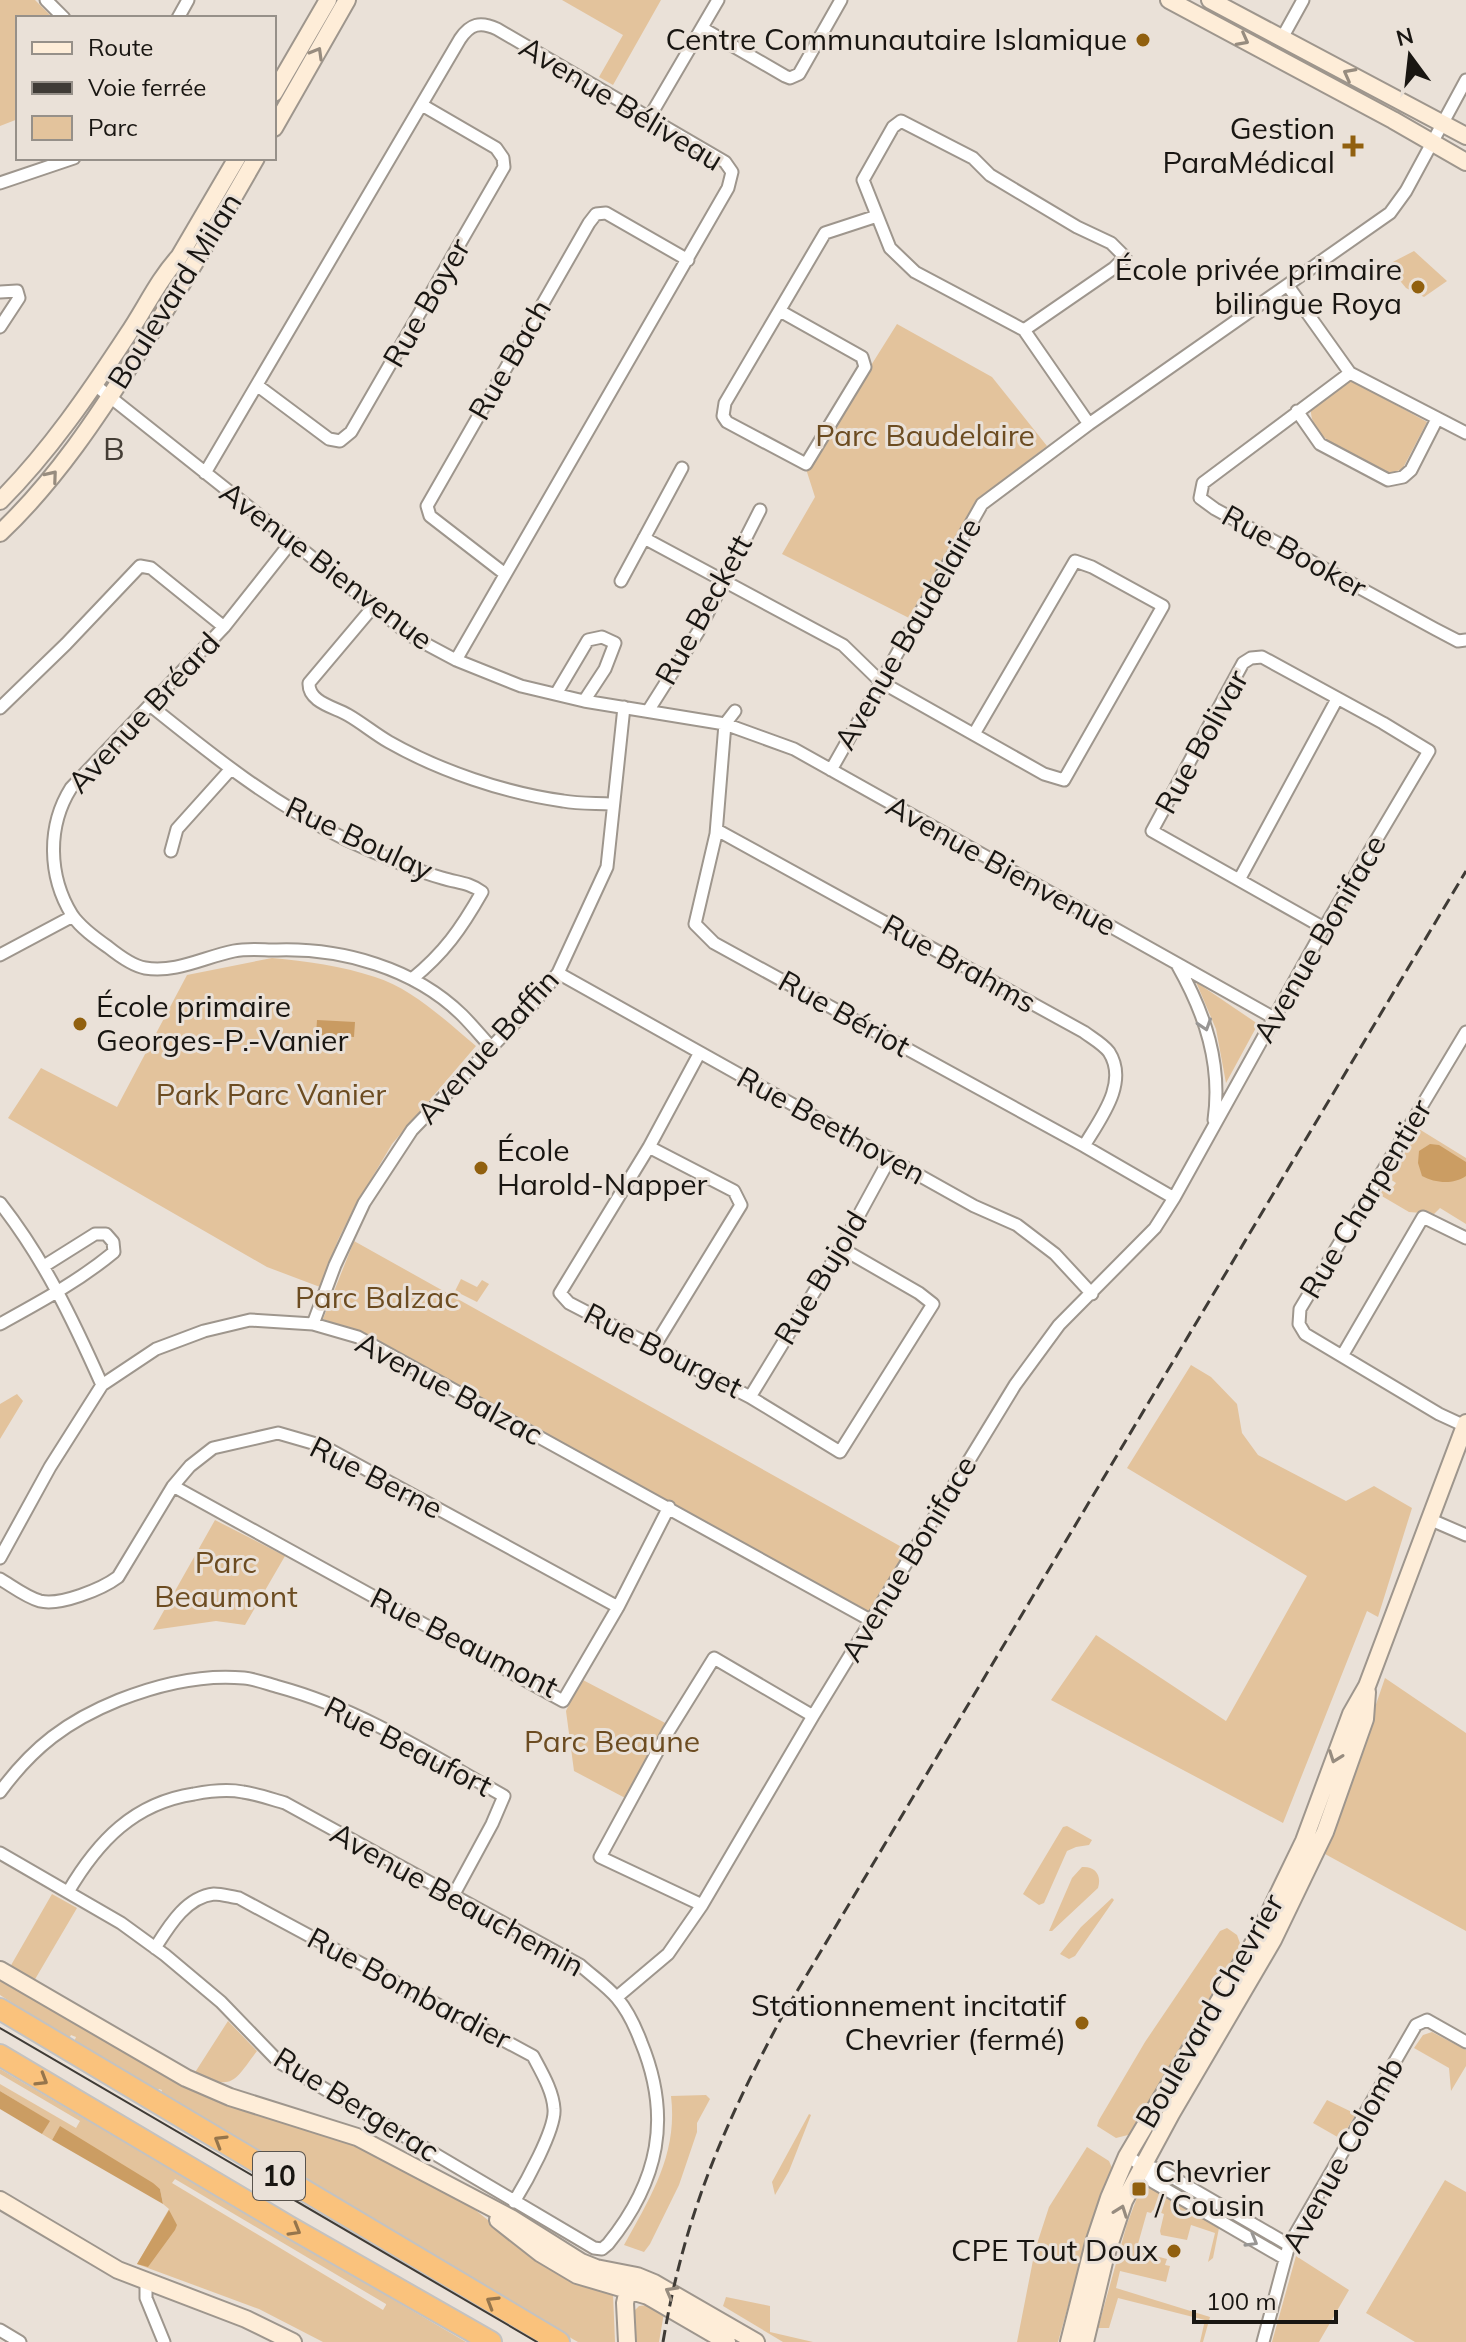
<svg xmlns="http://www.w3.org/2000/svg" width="1466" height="2342" viewBox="0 0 1466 2342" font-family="Mulish,sans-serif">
<rect width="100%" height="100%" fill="#eae1d8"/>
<path fill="#e3c39c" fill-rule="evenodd" d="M0,0H35L53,18H18V119L0,126Z
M562,0H661L613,85L599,77L623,35Z
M1414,251L1447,281L1424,297L1406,288L1387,265Z
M897,324L992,377L1047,446L977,501L913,620L782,554L815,497L806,469Z
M1351,380L1427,422L1403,468L1390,475C1364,461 1309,442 1311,409Z
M272,958C306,961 342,966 375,977C413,989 446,1021 476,1046L392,1144L354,1208L338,1240L320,1287L267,1267L8,1118L41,1068L117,1107L187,975Z
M1196,982L1258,1024L1226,1083L1216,1029Z
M1419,1129L1466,1158V1224L1440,1208L1434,1214L1409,1212L1380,1195L1386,1184L1393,1187L1396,1183L1390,1179Z
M354,1241L907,1550L871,1613L355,1331L323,1319Z
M461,1279L477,1287L482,1280L489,1284L477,1302L455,1291Z
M1191,1365L1211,1377L1237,1404L1242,1433L1258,1455L1346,1501L1374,1486L1412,1508L1378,1617L1367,1611L1283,1823L1051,1700L1096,1635L1226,1721L1307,1576L1127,1468Z
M17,1394L23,1401L0,1439V1404Z
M215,1520L285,1556L245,1625L216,1621L153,1630Z
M1385,1678L1466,1733V1931L1325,1854Z
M581,1679L671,1726L629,1800L574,1771L566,1711Z
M1067,1826L1092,1840L1089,1845L1076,1847L1067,1851L1044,1903L1039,1905L1023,1894L1063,1827Z
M1082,1867C1095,1866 1102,1875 1098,1888L1052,1931H1049L1072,1878Z
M52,1894L77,1908L34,1981L10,1967Z
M1112,1898L1114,1900L1075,1956L1069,1959L1060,1954L1081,1927Z
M1227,1928L1237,1935L1241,1946L1132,2134L1116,2138L1097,2126L1099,2120L1145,2042L1220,1931Z
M0,1977L179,2082L364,2147L469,2205L503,2232L613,2294L615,2342H578L527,2313L161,2094L162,2090L159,2089L157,2091L74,2042L76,2037L71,2035L69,2039L0,1995Z
M228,2021L257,2051C233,2083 234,2090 194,2074Z
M1432,2032L1466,2050V2066L1451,2091L1449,2068L1414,2048L1423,2035Z
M0,2069L466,2342H323L259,2309L137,2264L169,2209L163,2204L160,2189L60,2127L52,2140L42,2134L49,2121L0,2091V2084L76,2128L80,2121L0,2074ZM175,2179L386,2304V2305L383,2310L172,2183Z
M706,2095L710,2099L697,2123V2132L679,2185L650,2244L644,2252L624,2245C651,2196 678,2154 671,2096Z
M1327,2100L1356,2114L1341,2139L1313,2123Z
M809,2114L811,2115L789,2171L775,2195L772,2182Z
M1087,2147L1109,2161L1112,2168L1088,2235L1058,2342H1017L1035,2250L1049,2207Z
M1445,2180L1466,2192V2342H1415L1366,2313Z
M1145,2187H1151L1219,2228L1213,2258L1208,2262L1215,2233L1191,2225L1187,2240L1161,2235L1160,2231L1164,2214L1153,2210L1151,2213L1147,2212L1136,2251L1167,2259L1165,2265L1170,2266L1166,2282L1120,2271L1116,2288L1210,2317L1203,2342H1200L1205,2320L1118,2298L1109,2328H1098L1127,2224L1140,2190Z
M1296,2256L1349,2290L1319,2342H1272Z
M726,2297L770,2306V2332L813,2342H783L723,2306Z
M648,2305L664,2313L659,2342H633V2312L639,2306Z"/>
<path fill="#cb9d63" d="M1430,1144L1439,1145L1466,1162V1176C1453,1185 1435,1183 1422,1176L1418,1163L1419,1151Z
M0,2091L50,2121L42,2134L0,2109Z
M60,2126L153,2183L160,2189L163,2204L52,2140Z
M169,2210L177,2225L175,2230L148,2267L137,2264Z"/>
<path fill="#c99b62" d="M317,1020L355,1022L354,1037L316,1035Z"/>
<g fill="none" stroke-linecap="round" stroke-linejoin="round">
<g stroke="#9e968d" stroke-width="15">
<path id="street" d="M46,0L64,18
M178,18L188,0
M702,28L785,76L790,78L799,74L841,0
M1282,38L1303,0
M649,118L718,0
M0,183L74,158
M1288,286L1350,373L1466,433
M0,292L17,291L19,298L0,327
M780,311L862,357L865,367L806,464L727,422L723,416L725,403L825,233L877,216
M1024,330L1114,268L1125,257L1111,243L1077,227L990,175L973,158L901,121L893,127L863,180L890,248L915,272L1024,330L1089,424
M1350,373L1203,483L1200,498L1215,509L1435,629L1458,641L1466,640
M95,385L411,636L456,660L521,686L584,701L725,724L794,749L1274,1018
M258,386L329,439L340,441L351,432L504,167L503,158L496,148L422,105
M1297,411L1320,444L1388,480L1403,477L1411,470L1437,419
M205,473L460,39C470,24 480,21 497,29L725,162L732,172L728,188L456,660
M644,538L843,645L881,682L1044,774L1064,780L1163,606L1092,567L1075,561L974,734
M292,541L224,627L71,788C47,826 48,876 72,915C81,928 95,938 108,947C118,955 133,966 145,968C177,973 204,957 234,951C248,948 263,950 277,950C342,948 414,968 462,1015C472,1025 481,1036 490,1046
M505,574L430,516L427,506L589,223L596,214L606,213L688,260
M621,581L682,468
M373,607L309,683C308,702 334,707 348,715C362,723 375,734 389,742C440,771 505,793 563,801C579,804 596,803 612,804
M556,694L588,640L602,637L615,643L605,669L584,701
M151,706C213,756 273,804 345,839C375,853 410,869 442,878C458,883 468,882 482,892C461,929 444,953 412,979
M0,708L66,644L140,566L151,568L224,627
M648,711L698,632L760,510
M735,711L725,724L716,834L695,924L714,943L1084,1146L1174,1198
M831,770L982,504L1089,424L1390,213L1406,191L1466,80
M717,830L1084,1032C1092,1038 1103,1044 1109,1052C1129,1083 1100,1119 1084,1146
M171,851L177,829L230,770
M1239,880L1337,699
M0,955L73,916
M1178,966C1205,1014 1222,1064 1214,1120
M558,973L974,1206L1017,1225L1055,1254L1092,1294
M699,1054L649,1147L560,1293L569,1303L750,1397L840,1452L933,1304L919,1293L841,1248
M649,1147L734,1191L741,1205L654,1347
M0,1203C44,1259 73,1320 102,1385
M0,1324C40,1302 79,1281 114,1252L113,1242L106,1234H95L44,1266
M313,1324L335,1265L364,1203L412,1130L533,1004L558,973L607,867L624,707
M1342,1356L1423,1217L1466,1238
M750,1397L841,1248L890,1158
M1465,1426L1439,1414L1305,1334L1299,1324L1300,1309L1466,1032
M173,1486L563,1701L618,1607L669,1507
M1429,1519L1466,1535
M0,1558L50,1467L102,1385L156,1349L204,1331L250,1320L313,1324L358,1337L872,1621
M0,1579C12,1586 26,1597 40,1601C60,1606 102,1589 118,1577L173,1486L190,1466L213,1448L278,1433L323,1446L618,1607
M0,1792C33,1747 67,1721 119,1700C157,1685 202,1674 244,1678C255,1679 268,1684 279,1687C360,1709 431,1755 504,1796L492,1824L453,1896
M0,1853L121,1923L165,1955L221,2002L279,2062L594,2248L602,2249L608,2244C659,2181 672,2117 641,2042C635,2026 628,2011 617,1998C607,1986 592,1976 580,1965L285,1803C271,1799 257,1794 243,1792C227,1789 210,1791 194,1794C134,1803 98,1841 68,1892
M702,1905L600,1857L668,1732L714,1658L813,1716
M155,1948C169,1926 186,1897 214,1894C222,1894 231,1897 239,1898L533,2056C542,2073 553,2091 554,2109C556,2129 525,2184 514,2202
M617,1997L668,1954L702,1905L813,1716L1015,1385L1059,1325L1155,1228L1174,1198L1324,928L1429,751L1383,723L1262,657L1251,658L1243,663L1152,831L1324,928
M1127,2156L1143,2166L1158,2169L1289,2245
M1143,2166L1153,2182L1284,2258
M146,2281V2298L164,2342
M0,2330L20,2342
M1263,2342L1289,2245L1416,2025L1427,2020L1466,2042"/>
</g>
<g stroke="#9e968d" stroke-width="20">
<path id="secondary" d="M1169,0L1393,120L1466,162
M1210,0L1466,136
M274,93L328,0
M274,128L347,0
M0,501C49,452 90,392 128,334C145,309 158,280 179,257L237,158
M0,533C56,480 98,416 140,350C181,287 219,223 256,158
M0,1970L186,2078L230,2097L357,2137L511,2218L581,2262L596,2268L637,2276L654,2283L756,2342
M0,2200L118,2270L246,2319L293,2342
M498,2220L540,2253L577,2275L648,2296L727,2342
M627,2342L625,2303L630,2281
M1069,2342L1094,2243L1109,2198L1127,2156L1260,1932L1304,1841L1351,1714L1367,1686L1466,1423
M1085,2342L1105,2258L1124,2201L1171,2114L1273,1940L1325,1832L1365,1719L1367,1692"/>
</g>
<g stroke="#c3c2c1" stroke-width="24">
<path id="highway" d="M0,2009L559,2342
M0,2055L288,2226L491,2342"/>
</g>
<use href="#street" stroke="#fff" stroke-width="11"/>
<use href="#secondary" stroke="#feedd8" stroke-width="16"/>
<use href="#highway" stroke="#fac27c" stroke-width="20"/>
<path stroke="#3f3b36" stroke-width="2" d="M0,2028L537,2342"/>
<path stroke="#3f3b36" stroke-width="3" stroke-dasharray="12 6" stroke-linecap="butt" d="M663,2342C684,2216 724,2124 784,2013L1466,871"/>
</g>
<defs><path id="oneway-chevron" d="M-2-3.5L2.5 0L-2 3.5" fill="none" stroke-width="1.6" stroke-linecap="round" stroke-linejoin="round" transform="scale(2)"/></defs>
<g stroke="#978c7f">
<use href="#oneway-chevron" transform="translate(1243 40) rotate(28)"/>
<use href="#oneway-chevron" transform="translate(317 53) rotate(-60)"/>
<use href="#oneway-chevron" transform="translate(1349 74) rotate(-152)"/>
<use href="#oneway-chevron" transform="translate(52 476) rotate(-50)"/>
<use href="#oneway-chevron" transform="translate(1335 1757) rotate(110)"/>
<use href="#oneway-chevron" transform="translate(1121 2211) rotate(-70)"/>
<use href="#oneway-chevron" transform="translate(671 2292) rotate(-151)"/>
</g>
<g stroke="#989694">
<use href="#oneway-chevron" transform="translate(1205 1025) rotate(72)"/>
<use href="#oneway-chevron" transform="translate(1252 2241) rotate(30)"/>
</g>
<g stroke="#95754c">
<use href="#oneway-chevron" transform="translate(42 2080) rotate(31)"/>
<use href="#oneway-chevron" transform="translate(220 2141) rotate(-149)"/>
<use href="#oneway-chevron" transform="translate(295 2230) rotate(30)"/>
<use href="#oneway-chevron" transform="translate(492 2302) rotate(-149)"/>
</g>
<g fill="#91600f" stroke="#eae1d8" stroke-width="3">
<circle cx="1143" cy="40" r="8"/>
<path d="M1349 134h8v8h8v8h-8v8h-8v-8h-8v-8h8z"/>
<circle cx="1418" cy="287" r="8"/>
<circle cx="80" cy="1024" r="8"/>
<circle cx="481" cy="1168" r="8"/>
<circle cx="1082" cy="2023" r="8"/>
<rect x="1131" y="2181" width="16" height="16" rx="4"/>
<circle cx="1174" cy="2251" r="8"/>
</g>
<g text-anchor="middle" stroke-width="6" stroke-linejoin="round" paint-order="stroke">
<rect fill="#eae1d8" stroke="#58534d" stroke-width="2" x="253" y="2152" width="52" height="48" rx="6"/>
<g font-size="28" font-weight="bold" fill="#191612">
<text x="279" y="2186">10</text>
</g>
<g font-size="30" fill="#191612" stroke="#eae1d8" text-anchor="end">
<text x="1127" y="50">Centre Communautaire Islamique</text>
<text x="1335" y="139">Gestion<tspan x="1335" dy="34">ParaMédical</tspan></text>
<text x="1402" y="280">École privée primaire<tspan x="1402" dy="34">bilingue Roya</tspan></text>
<text x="96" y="1017" text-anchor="start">École primaire<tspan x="96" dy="34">Georges-P.-Vanier</tspan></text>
<text x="497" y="1161" text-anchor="start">École<tspan x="497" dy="34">Harold-Napper</tspan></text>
<text x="1066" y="2016">Stationnement incitatif<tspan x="1066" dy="34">Chevrier (fermé)</tspan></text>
<text x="1155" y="2182" text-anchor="start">Chevrier<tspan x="1155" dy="34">/ Cousin</tspan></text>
<text x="1158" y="2261">CPE Tout Doux</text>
</g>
<g font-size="30" fill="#191612" stroke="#eae1d8">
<text transform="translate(621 104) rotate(31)" y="10">Avenue Béliveau</text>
<text transform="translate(175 291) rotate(-58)" y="10">Boulevard Milan</text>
<text transform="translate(427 303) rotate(-60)" y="10">Rue Boyer</text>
<text transform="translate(510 360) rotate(-60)" y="10">Rue Bach</text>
<text transform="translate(1294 552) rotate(29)" y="10">Rue Booker</text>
<text transform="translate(326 566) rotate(37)" y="10">Avenue Bienvenue</text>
<text transform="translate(704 610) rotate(-61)" y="10">Rue Beckett</text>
<text transform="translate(908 634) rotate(-60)" y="10">Avenue Baudelaire</text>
<text transform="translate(144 713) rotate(-47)" y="10">Avenue Bréard</text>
<text transform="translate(1202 742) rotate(-61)" y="10">Rue Bolivar</text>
<text transform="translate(359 839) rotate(25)" y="10">Rue Boulay</text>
<text transform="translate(1001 866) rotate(29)" y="10">Avenue Bienvenue</text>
<text transform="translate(1320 939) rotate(-60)" y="10">Avenue Boniface</text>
<text transform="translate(959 964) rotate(29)" y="10">Rue Brahms</text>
<text transform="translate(844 1014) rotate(29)" y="10">Rue Bériot</text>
<text transform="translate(488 1047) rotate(-48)" y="10">Avenue Baffin</text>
<text transform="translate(831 1126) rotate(29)" y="10">Rue Beethoven</text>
<text transform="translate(1366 1199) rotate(-59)" y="10">Rue Charpentier</text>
<text transform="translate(821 1278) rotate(-59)" y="10">Rue Bujold</text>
<text transform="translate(663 1351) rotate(27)" y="10">Rue Bourget</text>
<text transform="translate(449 1389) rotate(28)" y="10">Avenue Balzac</text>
<text transform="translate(376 1478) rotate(27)" y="10">Rue Berne</text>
<text transform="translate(909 1559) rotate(-59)" y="10">Avenue Boniface</text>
<text transform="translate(464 1643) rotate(27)" y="10">Rue Beaumont</text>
<text transform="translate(408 1747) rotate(27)" y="10">Rue Beaufort</text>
<text transform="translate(457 1900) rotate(29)" y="10">Avenue Beauchemin</text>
<text transform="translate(409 1989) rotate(28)" y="10">Rue Bombardier</text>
<text transform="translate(1210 2011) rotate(-60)" y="10">Boulevard Chevrier</text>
<text transform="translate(356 2105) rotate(32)" y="10">Rue Bergerac</text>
<text transform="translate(1343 2155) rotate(-61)" y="10">Avenue Colomb</text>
</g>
<g font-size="30" fill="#6c4c21" stroke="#eae1d8">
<text x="925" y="446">Parc Baudelaire</text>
<text x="271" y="1105">Park Parc Vanier</text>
<text x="377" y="1308">Parc Balzac</text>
<text x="226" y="1573">Parc<tspan x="226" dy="34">Beaumont</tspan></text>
<text x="612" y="1752">Parc Beaune</text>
</g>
<g font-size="32" letter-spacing="2" fill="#453e36" stroke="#eae1d8">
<text x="115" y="460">B</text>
</g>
</g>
<rect x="16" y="16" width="260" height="144" fill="#eae1d8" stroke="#969089" stroke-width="2"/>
<rect x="32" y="42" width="40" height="12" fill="#feedd8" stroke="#969089" stroke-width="2"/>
<text x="88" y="56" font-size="24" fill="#191612">Route</text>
<rect x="32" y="82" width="40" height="12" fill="#3f3b36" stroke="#969089" stroke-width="2"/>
<text x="88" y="96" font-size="24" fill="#191612">Voie ferrée</text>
<rect x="32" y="116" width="40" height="24" fill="#e3c39c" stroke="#969089" stroke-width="2"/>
<text x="88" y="136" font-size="24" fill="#191612">Parc</text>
<g transform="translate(1410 56) rotate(345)" stroke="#eae1d8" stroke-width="6" paint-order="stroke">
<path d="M0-6L14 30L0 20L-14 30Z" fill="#191612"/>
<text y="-12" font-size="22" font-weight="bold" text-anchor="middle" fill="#191612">N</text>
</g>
<path d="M1194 2310v12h142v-12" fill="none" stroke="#191612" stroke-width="4"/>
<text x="1206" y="2310" font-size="24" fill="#191612" stroke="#eae1d8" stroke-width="6" paint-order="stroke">100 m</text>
</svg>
